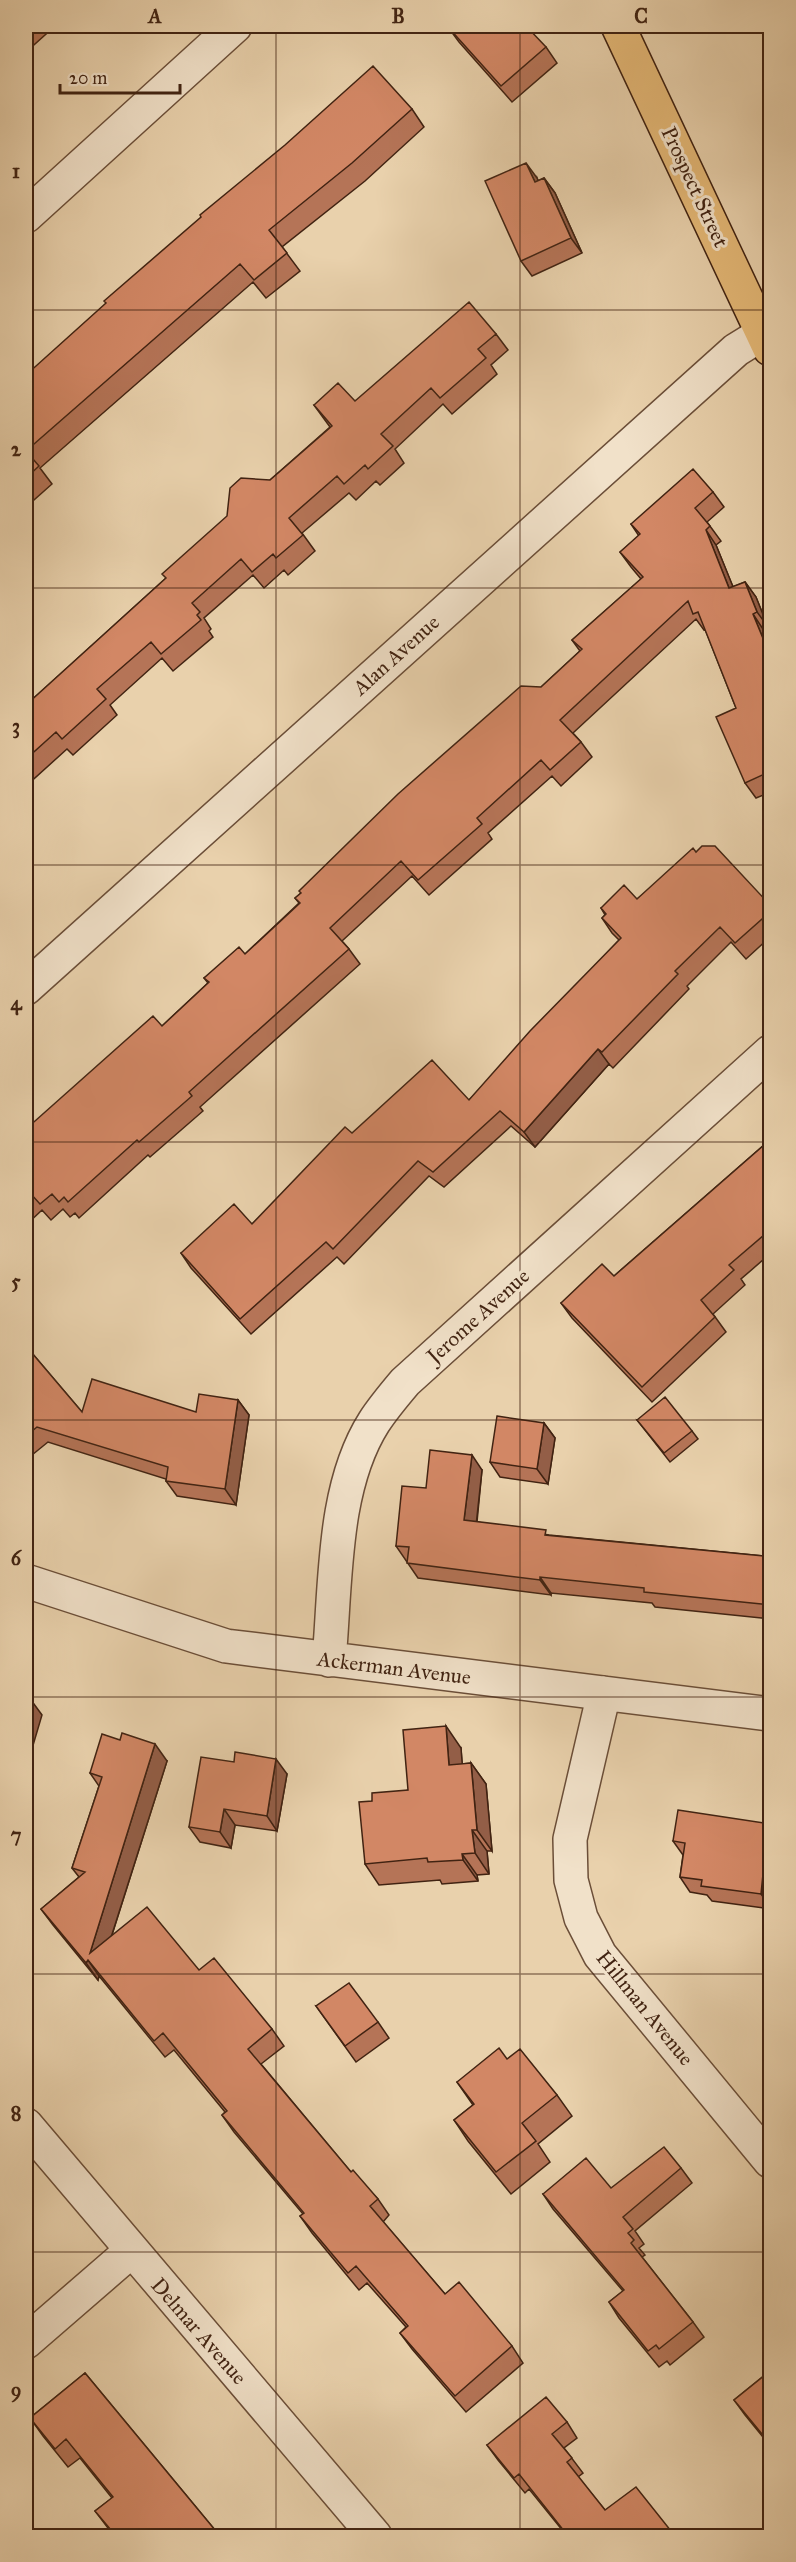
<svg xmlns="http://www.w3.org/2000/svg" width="796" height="2562" viewBox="0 0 796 2562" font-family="'IM FELL Great Primer',serif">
<rect width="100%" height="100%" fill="#e9d1ac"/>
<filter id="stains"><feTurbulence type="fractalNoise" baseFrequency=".00333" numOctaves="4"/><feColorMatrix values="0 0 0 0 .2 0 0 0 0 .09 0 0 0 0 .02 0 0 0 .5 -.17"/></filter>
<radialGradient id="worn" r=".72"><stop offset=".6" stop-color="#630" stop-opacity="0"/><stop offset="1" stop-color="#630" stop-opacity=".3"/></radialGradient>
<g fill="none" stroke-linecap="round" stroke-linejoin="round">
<g stroke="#6b4e38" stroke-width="36">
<path id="minor" d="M26,216L235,26
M26,988L736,350L770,329
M26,1581L226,1646L770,1714
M329,1660C336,1584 332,1488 374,1422C383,1408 394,1395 405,1382L770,1052
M604,1693L570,1839L571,1880L581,1918L600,1955L770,2161
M26,2125L375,2536
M26,2342L131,2251"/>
</g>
<g stroke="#412312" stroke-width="36">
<path id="major" d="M618,26L770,349"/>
</g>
<use href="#minor" stroke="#f1e1c9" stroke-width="33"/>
<use href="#major" stroke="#e4b876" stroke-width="33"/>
</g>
<path fill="#b57457" stroke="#412312" stroke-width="1.5" d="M26,26H55L26,52Z
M448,27L546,47L557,63L512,102L459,42Z
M412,109L424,127L365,181L282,247L300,271L266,298L253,282L40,468L52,484L26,507V375Z
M537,178L538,181L544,178L555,193L582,253L532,276L521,261Z
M496,334L508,350L491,365L497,374L452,414L443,404L395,449L404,463L380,485L376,481L356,500L349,493L302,533L315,551L288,575L284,570L264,588L253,575L204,618L211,629L209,631L213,637L173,671L162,658L110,705L117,715L73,755L67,749L26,786V705L166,578L270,480L330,427L314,405L355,401Z
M713,492L724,507L707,522L721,541L716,545L733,587L745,582L756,597L768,627L763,629L771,647V792L756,798L745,783L736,708L705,629L704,630L696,619L573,733L581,742L592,757L561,786L552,776L488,833L492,839L429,895L412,876L342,941L349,949L360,964L200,1107L203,1111L150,1157L148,1155L79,1218L75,1213L70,1217L63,1209L51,1220L42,1210L26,1225V1129L162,1026L208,983L204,978L245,954L299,903L295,898L541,687L580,651L572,640L641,579L631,567L620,552L639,536L631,524Z
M696,852L771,906V936L746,959L731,942L687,986L689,989L613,1068L609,1064L535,1147L511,1126L444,1187L429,1176L344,1264L337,1257L251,1334L191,1268L181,1253L252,1224L352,1133L469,1100L619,940L612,933L602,918L605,915L601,908L637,899Z
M771,1139V1253L741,1279L745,1285L713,1314L726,1332L652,1402L572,1318L561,1303L614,1276Z
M26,1346L82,1412H196L238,1400L249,1415L236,1505L177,1496L166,1481V1479L48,1442L32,1455L26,1447Z
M637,1420L692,1431L698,1439L670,1462Z
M544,1423L555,1438L548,1484L500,1477L490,1462Z
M482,1470L477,1522L549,1535L765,1556L771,1524V1619L655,1607L652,1603L551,1593V1595L418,1578L396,1546L426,1488Z
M461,1748L462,1764L471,1763L486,1784L492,1851H487L489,1874L477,1875L478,1881L442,1884L440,1880L379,1885L365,1864L372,1801L408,1790Z
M167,1761L112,1935L199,1970L272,2029L284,2046L261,2064L351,2172L378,2199L389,2215L383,2222L445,2294L512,2346L523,2363L466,2412L412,2349L400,2333L406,2327L367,2283L359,2290L312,2233L300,2216L303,2214L234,2132L222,2115L225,2112L174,2050L165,2057L99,1976L98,1980L53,1925L41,1909L79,1877L72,1868L99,1786L90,1773Z
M234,1762L287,1774L277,1831L235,1825L231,1848L200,1842L189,1827Z
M771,1824V1909L712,1901L707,1895L690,1892L680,1877L683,1855L673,1841Z
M316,2006L378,2022L389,2038L356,2062Z
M507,2059L557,2095L572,2116L538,2144L550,2162L511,2194L468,2141L454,2120L473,2105L457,2082Z
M681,2168L692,2183L635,2231L644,2244L639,2248L645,2255L642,2257L693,2322L704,2337L670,2365L667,2361L659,2367L619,2318L609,2302L623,2291L553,2209L543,2194L611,2188Z
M771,2370V2447L745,2415L734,2400Z
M85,2373L220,2536H114L95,2511L112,2498L80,2458L68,2467L43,2436L30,2418Z
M567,2422L577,2438L564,2448L583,2473L578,2477L605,2510L675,2536H567L529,2489L525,2493L498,2460L487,2445Z"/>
<path fill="#935e47" stroke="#412312" stroke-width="1.5" d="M526,163L537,178L546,198L535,182Z
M544,178L555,193L582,253L571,238Z
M706,530L716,545L740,604L729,588Z
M745,582L756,597L768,627L757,612Z
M753,614L763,629L771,647V658Z
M598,1049L609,1064L535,1147L524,1132Z
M238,1400L249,1415L236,1505L225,1489Z
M544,1423L555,1438L548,1484L537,1469Z
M472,1455L482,1470L475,1535L464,1520Z
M540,1577L551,1593V1595L540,1580Z
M31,1700L42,1715L26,1769V1719Z
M446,1726L461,1748L464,1786L449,1765Z
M155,1744L167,1761L101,1969L90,1953Z
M276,1759L287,1774L277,1831L267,1816Z
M471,1763L486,1784L492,1851L477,1830Z
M224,1809L235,1825L231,1848L220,1832Z
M472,1830L487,1851L489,1874L475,1853Z
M462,1854L477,1875L478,1881L463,1860Z
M763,1874L771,1884V1908L761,1894Z
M88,1960L99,1976L98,1980L86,1963Z"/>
<path fill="#d28765" stroke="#412312" stroke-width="1.5" d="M450,26H526L546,47L501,86L448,27Z
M762,26H771V42Z
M373,66L412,109L352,163L269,230L287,253L254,280L240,264L26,451L39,466L26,478V375L106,303L104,301L201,217L200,215L285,145Z
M526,163L535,182L544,178L571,238L521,261L485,181Z
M469,302L496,334L478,349L486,358L440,398L431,388L381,434L393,446L368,469L365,465L344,484L337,476L289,518L303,535L276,558L273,554L252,572L241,559L192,603L200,612L197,615L201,620L161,654L151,642L97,689L106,699L62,739L56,732L26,759V705L166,578L162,574L227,516L230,488L241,478L270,480L332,426L314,405L338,383L355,401Z
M693,469L713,492L695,508L710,526L706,530L729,588L745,582L757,612L753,614L771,658V771L745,783L716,717L736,708L698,612L693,614L688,601L560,720L581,742L550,770L541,760L477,818L482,824L418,880L401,861L330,928L349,949L189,1092L192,1096L139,1142L137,1140L68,1202L64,1197L59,1202L52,1194L40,1204L31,1194L26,1199V1129L153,1016L162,1026L209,982L204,978L239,947L245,954L300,903L295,898L301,893L299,891L398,794L513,693L521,686L541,687L582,649L572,640L643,577L620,552L640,534L631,524Z
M702,846H715L771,906V911L735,943L720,927L675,971L678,974L602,1052L598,1049L524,1132L500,1111L433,1172L418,1161L333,1249L326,1242L240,1319L181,1253L234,1204L252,1224L345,1127L352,1133L432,1060L469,1100L530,1031L621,938L602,918L606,914L601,908L624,885L637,899L693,848L696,852Z
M771,1139V1229L729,1265L734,1270L701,1300L715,1317L642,1387L561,1303L602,1264L614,1276Z
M26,1346L82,1412L92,1379L196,1412L199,1394L238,1400L225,1489L166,1481L168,1467L37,1427L26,1436Z
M665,1397L692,1431L664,1453L637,1420Z
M497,1416L544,1423L537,1469L490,1462Z
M430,1450L472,1455L464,1520L546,1530L545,1535L765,1556L769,1524H771V1605L644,1592V1588L540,1577V1580L407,1563L409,1547L396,1546L402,1486L426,1488Z
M26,1698L31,1700L26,1719Z
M446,1726L449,1765L471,1763L477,1830H472L475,1853L462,1854L463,1860L428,1862L427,1858L365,1864L359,1802L372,1801V1793L408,1790L403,1730Z
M122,1733L155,1744L90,1953L147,1907L199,1970L214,1958L272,2029L248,2049L351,2172L353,2170L378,2199L370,2206L445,2294L459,2282L512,2346L455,2396L400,2333L408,2326L356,2266L348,2273L300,2216L304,2213L222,2115L227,2111L163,2033L154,2041L88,1960L86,1963L41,1909L85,1872L72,1868L102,1777L90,1773L102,1734L120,1740Z
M235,1752L276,1759L267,1816L224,1809L220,1832L189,1827L201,1757L234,1762Z
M678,1810L771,1824V1875L763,1874L761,1894L701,1886L702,1880L680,1877L685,1843L673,1841Z
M349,1983L378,2022L345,2046L316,2006Z
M499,2048L507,2059L520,2049L557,2095L522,2123L536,2141L496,2172L454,2120L474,2104L457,2082Z
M664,2147L681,2168L623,2217L633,2229L628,2233L634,2240L631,2243L693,2322L659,2349L656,2345L648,2351L609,2302L624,2290L543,2194L586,2158L611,2188Z
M771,2370V2445L734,2400Z
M85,2373L220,2536H116L95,2511L113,2497L66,2439L55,2449L30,2418Z
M546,2397L567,2422L552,2434L572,2458L567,2462L605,2510L636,2487L675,2536H568L519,2474L514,2478L487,2445Z"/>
<path fill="none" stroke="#412312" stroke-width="1.5" stroke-opacity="0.55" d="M276,26V2536M520,26V2536M26,310H770M26,588H770M26,865H770M26,1142H770M26,1420H770M26,1697H770M26,1974H770M26,2252H770"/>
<g text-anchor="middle" stroke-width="6" stroke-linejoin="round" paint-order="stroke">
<g font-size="21" fill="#412312" stroke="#f1e1c9">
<text transform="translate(695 187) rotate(65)" y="7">Prospect Street</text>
<text transform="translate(396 655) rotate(-42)" y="7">Alan Avenue</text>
<text transform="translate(478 1316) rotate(-42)" y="7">Jerome Avenue</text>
<text transform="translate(394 1668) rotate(7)" y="7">Ackerman Avenue</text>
<text transform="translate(645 2008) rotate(51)" y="7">Hillman Avenue</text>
<text transform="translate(199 2331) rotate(49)" y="7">Delmar Avenue</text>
</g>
</g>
<rect width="796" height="2562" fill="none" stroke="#e9d1ac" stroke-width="66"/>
<path d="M60 84v9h120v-9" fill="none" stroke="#412312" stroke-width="3"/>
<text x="69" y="84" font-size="18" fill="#412312" stroke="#f1e1c9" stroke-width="4.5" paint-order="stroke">20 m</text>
<rect x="33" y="33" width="730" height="2496" fill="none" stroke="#412312" stroke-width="2"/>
<g font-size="20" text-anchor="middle" font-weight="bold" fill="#412312">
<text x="155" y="23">A</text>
<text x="398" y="23">B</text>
<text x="641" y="23">C</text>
<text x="16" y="178">1</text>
<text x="16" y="456">2</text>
<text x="16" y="733">3</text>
<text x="16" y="1010">4</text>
<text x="16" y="1288">5</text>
<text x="16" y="1565">6</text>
<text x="16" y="1842">7</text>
<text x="16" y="2120">8</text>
<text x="16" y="2397">9</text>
</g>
<rect width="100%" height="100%" filter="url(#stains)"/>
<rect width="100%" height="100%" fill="url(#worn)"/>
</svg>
